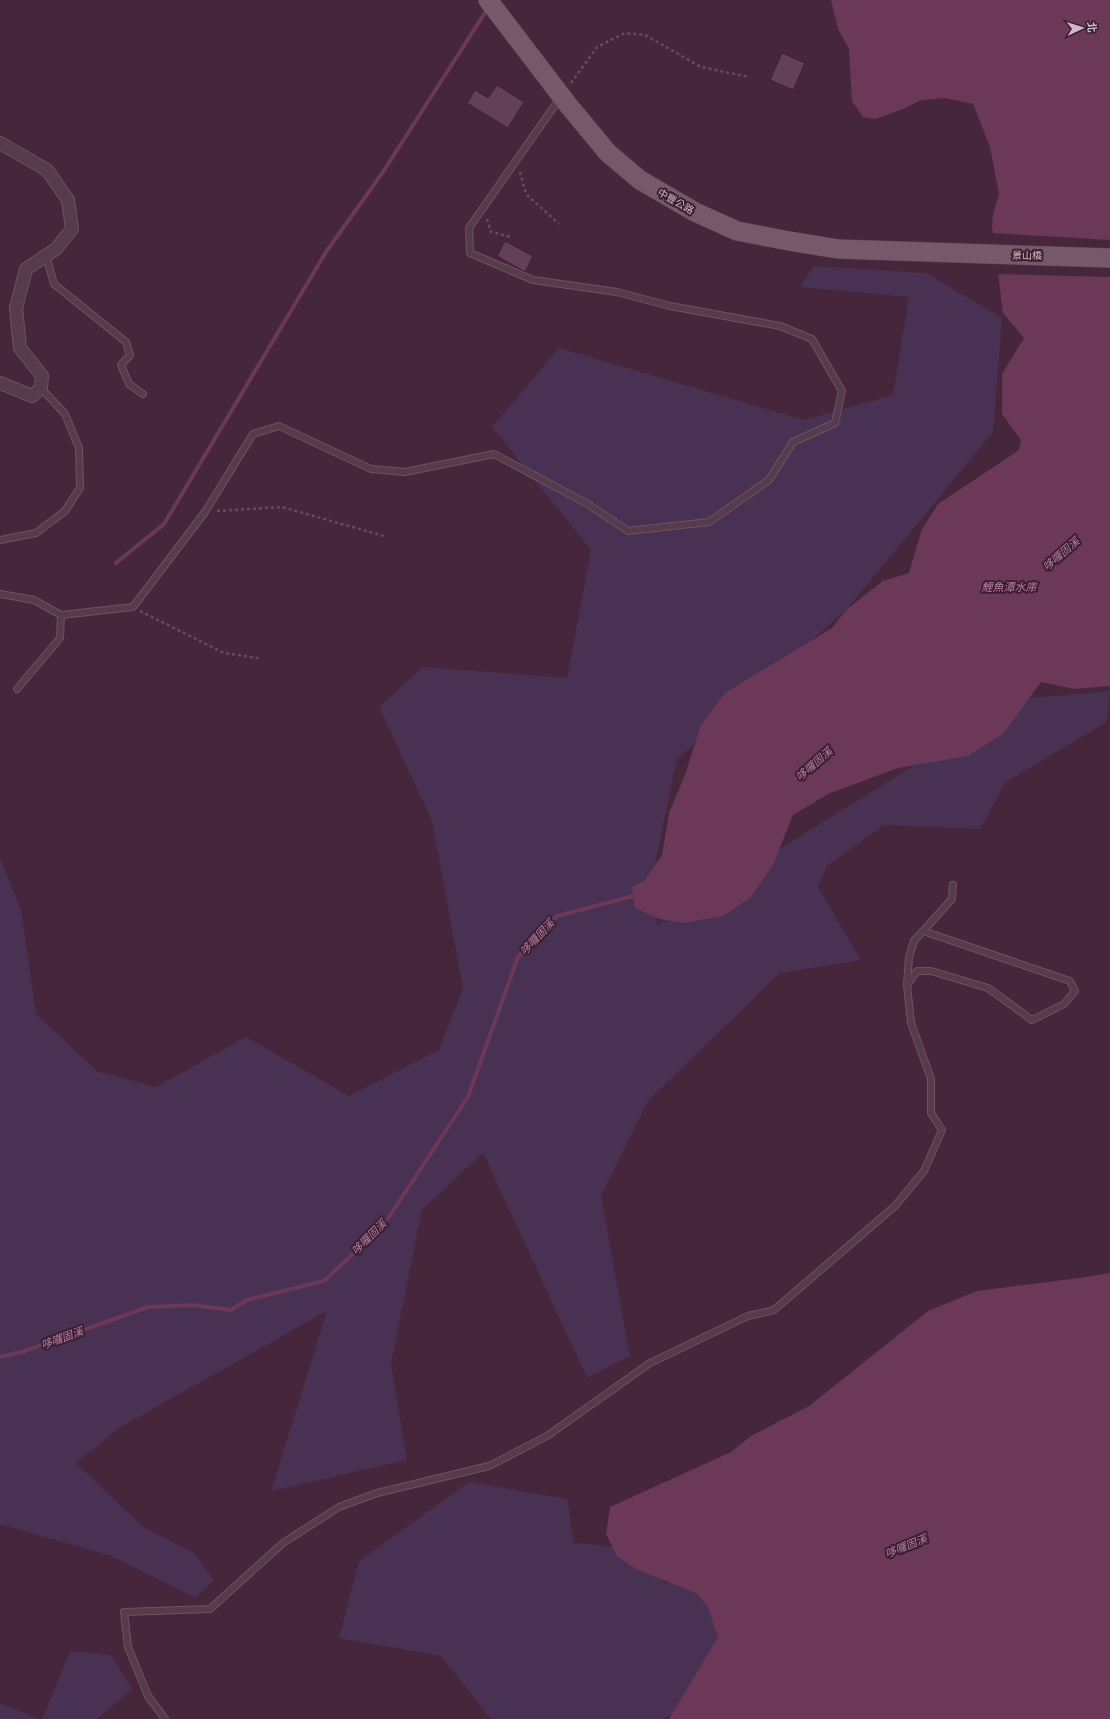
<svg xmlns="http://www.w3.org/2000/svg" width="1110" height="1719" viewBox="0 0 1110 1719" font-family="'Source Sans 3','Noto Sans TC',sans-serif">
<rect width="100%" height="100%" fill="#46263b"/>
<path fill="#483152" d="M814,266L926,273L1002,318L993,432L847,609L677,759L655,864L657,925L1021,699L1110,691L1107,722L1005,783L980,829L884,825L827,866L818,887L861,960L780,973L648,1101L601,1196L630,1356L587,1378L483,1153L422,1210L391,1363L407,1460L271,1491L327,1311L119,1428L76,1463L143,1527L194,1553L214,1580L196,1598L111,1556L0,1524V858L21,909L36,1014L97,1071L156,1087L246,1037L349,1096L439,1050L463,988L432,821L379,707L423,667L567,678L591,550L492,427L559,348L804,420L893,395L909,297L800,287Z
M469,1482L568,1499L573,1543L648,1550L665,1584L702,1561L727,1592L717,1693L663,1719H491L441,1656L339,1638L359,1561Z
M70,1651L111,1655L132,1689L97,1719H42Z
M0,1703L39,1719H0Z"/>
<path fill="#6b3858" d="M831,0H1110V686L1074,689L1041,682L1003,734L968,756L898,768L828,794L793,815L773,865L751,897L723,916L684,923L660,919L635,908L632,887L644,881L662,855L669,813L685,775L701,725L725,693L832,628L847,609L883,581L909,573L922,529L938,504L1019,450L1021,440L1002,414V374L1024,338L1003,313L992,226L993,215L999,194L990,147L973,104L945,98L921,100L903,109L875,119L863,117L852,101L849,49L838,29Z
M1110,1273V1719H669L718,1637L707,1605L696,1593L636,1569L617,1556L606,1534L610,1507L731,1452L751,1436L809,1406L928,1311L977,1291L1079,1278Z"/>
<path fill="#46263b" d="M991,233L1110,240V277L996,274Z"/>
<g fill="none" stroke-linecap="round" stroke-linejoin="round">
<path stroke="#6b3858" stroke-width="4" d="M116,563L164,524L326,252L383,172L488,8
M0,1357L25,1351L148,1307L192,1305L231,1310L247,1300L324,1281L383,1226L468,1097L518,957L557,916L637,895"/>
</g>
<path fill="#634057" stroke="#3d2133" d="M782,53L805,63L793,90L770,80Z
M497,85L524,102L508,128L467,103L475,90L488,98Z
M505,241L533,256L525,272L497,256Z"/>
<g fill="none" stroke-linecap="round" stroke-linejoin="round">
<g stroke="#6c5463" stroke-width="8">
<path id="lane" d="M46,255L54,284L126,342L130,355L121,365L129,384L143,394
M0,540L36,533L65,511L80,488L79,448L65,414L41,388
M0,594L34,600L61,615L133,607L205,512L253,434L279,426L371,469L405,472L494,454L586,503L628,531L709,522L769,480L793,442L835,423L842,391L812,339L780,326L670,306L617,292L533,280L470,253L469,228L560,98
M17,689L60,638L61,615
M907,985L917,971H931L988,988L1032,1020L1064,1004L1075,991L1070,981L923,931
M165,1719L148,1696L128,1647L124,1612L210,1609L283,1543L339,1507L377,1493L489,1466L547,1436L650,1363L748,1316L774,1310L895,1206L924,1171L942,1130L931,1113V1079L911,1023L907,985L909,957L914,941L952,899L953,885"/>
</g>
<g stroke="#6c5463" stroke-width="14">
<path id="street" d="M0,143L47,170L68,200L72,229L56,249L26,269L16,308L20,348L42,376L41,388L32,396L0,383"/>
</g>
<g stroke="#5b4252" stroke-width="20">
<path id="primary" d="M488,0L569,106L608,153L640,180L695,212L737,231L789,241L838,249L1110,258"/>
</g>
<path stroke="#634c66" stroke-width="2.5" stroke-dasharray="3 3" stroke-linecap="butt" d="M571,83L597,47L625,33L645,35L701,67L749,77
M520,172L526,194L559,224
M487,219L491,232L511,237
M217,511L282,507L384,536
M140,611L224,653L258,658"/>
<use href="#lane" stroke="#553b4b" stroke-width="6"/>
<use href="#street" stroke="#553b4b" stroke-width="12"/>
<use href="#primary" stroke="#75596b" stroke-width="19"/>
</g>
<g text-anchor="middle" stroke-width="4" stroke-linejoin="round" paint-order="stroke">
<g font-size="10" fill="#ceb9c6" stroke="#3b1f31">
<text transform="translate(676 201) rotate(30)" y="4">中豐公路</text>
<text transform="translate(1027 255) rotate(1)" y="4">景山橋</text>
</g>
<g font-size="11" font-style="italic" fill="#b77ea3" stroke="#3b1f31">
<text transform="translate(1061 554) rotate(-41)" y="4">哆囉固溪</text>
<text x="1009" y="591">鯉魚潭水庫</text>
<text transform="translate(814 764) rotate(-41)" y="4">哆囉固溪</text>
<text transform="translate(537 937) rotate(-47)" y="4">哆囉固溪</text>
<text transform="translate(369 1237) rotate(-45)" y="4">哆囉固溪</text>
<text transform="translate(62 1338) rotate(-20)" y="4">哆囉固溪</text>
<text transform="translate(906 1546) rotate(-22)" y="4">哆囉固溪</text>
</g>
</g>
<g transform="translate(1082 28) rotate(86)" stroke="#3b1f31" stroke-width="3" paint-order="stroke">
<path d="M0-3L7 15L0 10L-7 15Z" fill="#ceb9c6"/>
<text y="-6" font-size="11" font-weight="bold" text-anchor="middle" fill="#ceb9c6">北</text>
</g>
</svg>
